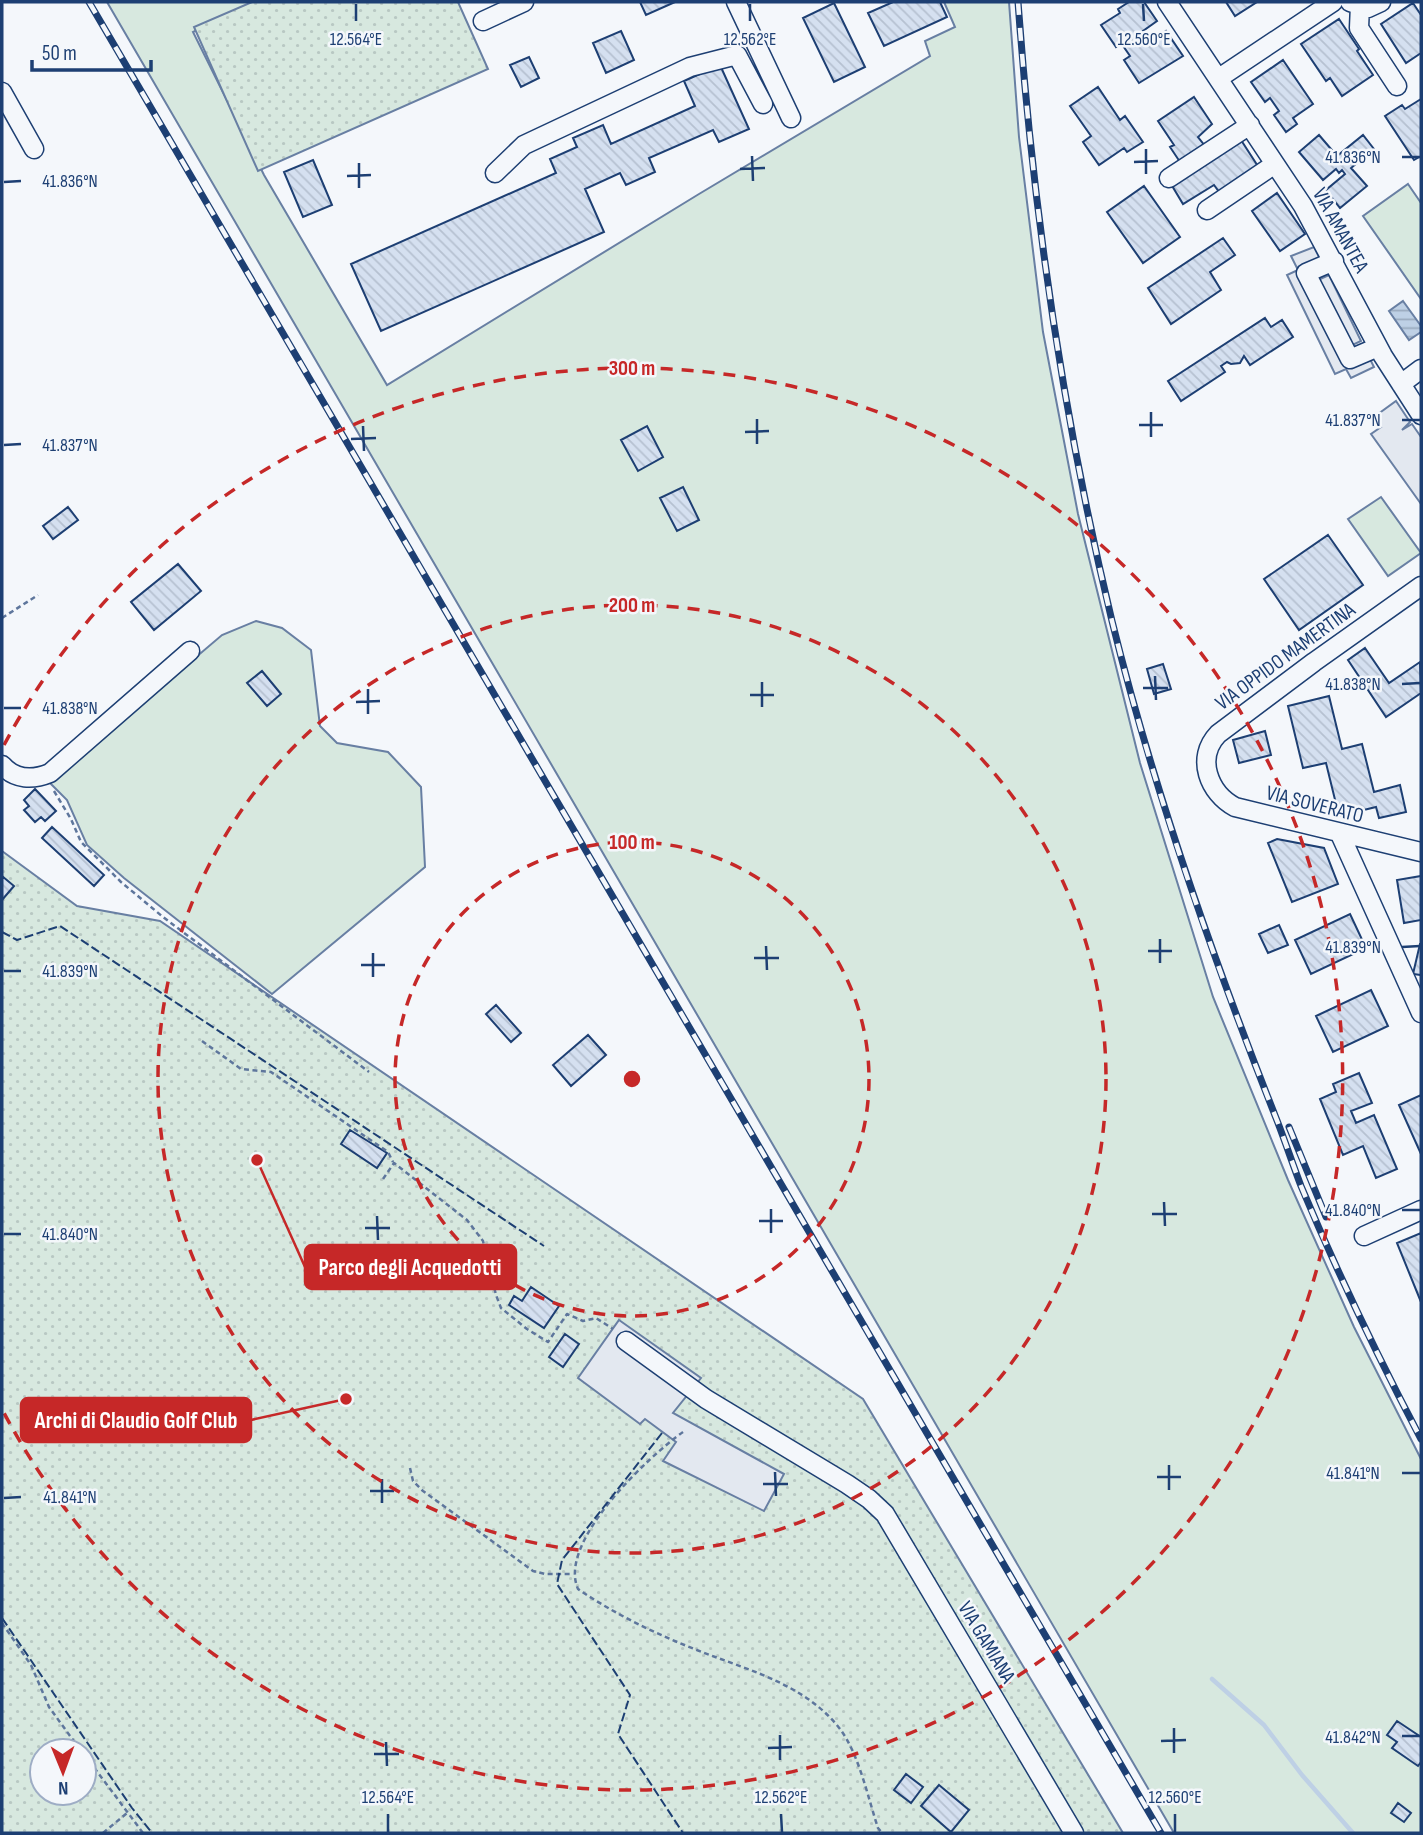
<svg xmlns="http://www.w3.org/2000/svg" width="1423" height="1835" viewBox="0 0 1423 1835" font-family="'Sofia Sans Condensed',sans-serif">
<defs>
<pattern id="park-dots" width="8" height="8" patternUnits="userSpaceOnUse" patternTransform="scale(1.75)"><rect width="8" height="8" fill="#d7e8df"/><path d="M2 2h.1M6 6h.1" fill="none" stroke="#b8c8c3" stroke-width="1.8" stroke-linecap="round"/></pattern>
<pattern id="water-rules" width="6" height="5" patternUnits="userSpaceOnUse" patternTransform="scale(1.75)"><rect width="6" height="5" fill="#bed0e5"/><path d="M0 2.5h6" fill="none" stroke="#9aaabe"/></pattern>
<pattern id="building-back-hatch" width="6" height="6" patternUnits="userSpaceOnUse" patternTransform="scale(1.75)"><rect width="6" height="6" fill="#d5e0f0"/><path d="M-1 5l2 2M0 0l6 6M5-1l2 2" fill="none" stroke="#b6c1d1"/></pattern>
</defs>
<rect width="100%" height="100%" fill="#f4f7fb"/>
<path fill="#d7e8df" stroke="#687fa3" stroke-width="2" d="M107,2H257L193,32L264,175L387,385L699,194L930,56L925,41L955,27L944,2H1009L1019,137L1043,332L1078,514L1140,763L1213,997L1288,1180L1354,1327L1421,1459V1833H1174Z
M1408,184L1421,203V299L1363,216Z
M1381,497L1421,553L1388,576L1348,519Z
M256,621L282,628L311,650L320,726L337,743L388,752L421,787L425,867L272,994L124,878L87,845L67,800L49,782L222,635Z"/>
<path fill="url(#park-dots)" stroke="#687fa3" stroke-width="2" fill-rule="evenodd" d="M252,2H458L488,69L258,171L194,27Z
M2,851L77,906L160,921L863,1399L1123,1833H2ZM42,1751H84V1793H42Z"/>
<path fill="#e3e8f0" stroke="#687fa3" stroke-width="2" d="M1314,247L1326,271L1317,276L1318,280L1329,275L1361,341L1350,346L1353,349L1363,345L1374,367L1351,378L1346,369L1335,374L1287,275L1298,270L1291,256Z
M1396,401L1410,422L1402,430L1412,424L1421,437V504L1371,434L1381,427L1374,417Z
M619,1320L701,1378L673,1413L784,1474L764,1511L663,1461L676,1442L645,1419L640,1424L578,1378Z"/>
<path fill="url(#water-rules)" stroke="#687fa3" stroke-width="2" d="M1403,301L1421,326V332L1409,340L1389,311Z"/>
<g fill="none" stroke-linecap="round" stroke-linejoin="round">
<path stroke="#bed0e5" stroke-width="4.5" d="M1212,1679L1264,1725L1302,1775L1353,1833"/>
</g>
<path fill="url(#building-back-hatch)" stroke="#1d3f73" stroke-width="2" d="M640,2H675L646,15Z
M893,2H940L947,17L884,46L868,13Z
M1129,2H1144L1157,21L1143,31L1151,41L1166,31L1183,56L1139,83L1124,60L1130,56L1121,43L1116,47L1101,25L1120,13L1118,9Z
M1226,2H1257L1235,16Z
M834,3L865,67L834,82L803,18Z
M1413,3L1421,15V53L1406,63L1381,24Z
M1339,19L1359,49L1357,51L1373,75L1342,96L1330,78L1326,81L1301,44Z
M621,31L634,60L606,73L593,43Z
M529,57L539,78L521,87L510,65Z
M1283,60L1313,104L1293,118L1297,124L1286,132L1274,115L1279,111L1270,98L1265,102L1251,82Z
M720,65L749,129L719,142L713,130L649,158L655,172L626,185L620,173L585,189L604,232L381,331L351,264L556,173L550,159L577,147L573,138L603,125L611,144L695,106L684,81Z
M1098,87L1120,120L1125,116L1143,142L1127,152L1124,148L1099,165L1083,142L1091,136L1070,106Z
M1194,97L1212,124L1198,137L1205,146L1180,162L1170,147L1174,145L1158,121Z
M1421,99V156L1414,160L1385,116L1402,105L1405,109Z
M1319,135L1337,156L1363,135L1374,149L1351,168L1367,186L1340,208L1326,190L1345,174L1342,170L1339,173L1336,169L1323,180L1299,152Z
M1241,140L1261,171L1222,196L1214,185L1183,204L1171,184Z
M313,160L332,205L303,217L284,172Z
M1144,186L1180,237L1143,263L1107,212Z
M1277,193L1305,234L1280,251L1252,211Z
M1223,238L1235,255L1210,272L1221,290L1171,324L1148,288Z
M1265,318L1271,327L1282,320L1293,337L1250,365L1244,356L1240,363L1231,364L1227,362L1221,366L1225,372L1181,401L1168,381Z
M647,426L663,457L638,471L621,440Z
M683,487L699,520L677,531L660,498Z
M68,507L78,520L53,539L43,526Z
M1328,535L1363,585L1299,630L1264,579Z
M178,564L201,591L154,630L131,602Z
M1365,648L1389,683L1420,662L1421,693L1386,717L1348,660Z
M1163,664L1171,689L1154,694L1147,669Z
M262,671L281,694L267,706L247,683Z
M1329,696L1342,749L1362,744L1374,792L1400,785L1406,812L1379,818L1376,807L1339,816L1326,763L1303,768L1288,706Z
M1265,731L1271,755L1239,763L1233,740Z
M35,789L56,811L45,821L41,817L35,822L24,810L29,806L24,800Z
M52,827L104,875L94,886L42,838Z
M1277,839L1324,848L1338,884L1292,902L1268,843Z
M2,876L14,886L2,900Z
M1421,876V920L1404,923L1397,880Z
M1350,914L1366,948L1311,974L1295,940Z
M1279,925L1288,945L1268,953L1259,934Z
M1420,944H1421V975L1413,974Z
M1371,990L1388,1026L1333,1052L1316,1016Z
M496,1005L521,1033L511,1042L486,1014Z
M588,1035L606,1055L571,1086L553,1065Z
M1359,1073L1372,1103L1351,1111L1356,1123L1374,1115L1397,1169L1376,1178L1363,1146L1343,1155L1320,1099L1336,1092L1333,1084Z
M1421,1095V1154L1399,1105Z
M350,1130L387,1153L377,1168L341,1144Z
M1421,1233V1302L1397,1243Z
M531,1287L559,1306L544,1328L509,1305L514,1296L522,1301Z
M565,1334L579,1344L563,1367L549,1357Z
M1397,1721L1421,1737V1762L1418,1766L1392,1748L1397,1742L1387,1735Z
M906,1774L923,1787L911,1803L894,1790Z
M939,1785L969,1810L951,1832L921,1806Z
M1398,1803L1411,1813L1404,1822L1391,1813Z"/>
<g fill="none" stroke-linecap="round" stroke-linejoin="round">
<g stroke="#1d3f73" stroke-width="21">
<path id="minor" d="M736,2L791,118
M1167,2L1303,206L1383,356L1421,415
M1350,2L1368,8L1381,2
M1360,5L1359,28L1397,86
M483,21L524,2
M1219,78L1333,2
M2,92L34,149
M495,173L524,145L690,67L737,55L763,104
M1169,178L1250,125
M1207,210L1275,164
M1334,261L1306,273L1350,359L1378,347
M1401,384L1421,369
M1421,586L1314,662L1218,734C1195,758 1209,793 1235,807L1421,852
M2,765C15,780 33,780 50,773L190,651
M1340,834L1421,1013
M1364,1236L1421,1210
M626,1341L706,1399L847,1484L869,1499L885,1514L1074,1833"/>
</g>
<path stroke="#5e769c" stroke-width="2.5" stroke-dasharray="5 3.5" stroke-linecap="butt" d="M2,618L38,595
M54,791L71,819L81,842L121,882L163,917L369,1072
M202,1041L241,1069L271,1072L388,1152L393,1162
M383,1179L394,1163L467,1220L483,1241L496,1295L501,1308L527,1329L548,1342L567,1314L583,1321L596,1318L613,1329
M683,1432C648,1457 557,1542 578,1589C616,1615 658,1635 702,1652C751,1671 806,1685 840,1729C859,1754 868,1798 878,1828L882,1833
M410,1468L413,1481L423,1491L533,1571L545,1574H573
M2,1623L31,1665L49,1707L81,1751
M84,1754L143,1833
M103,1833L127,1813"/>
<use href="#minor" stroke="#f4f7fb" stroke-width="18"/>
<g stroke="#1d3f73" stroke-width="7">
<path id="rail" d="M89,2L1161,1833
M1018,2C1033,210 1063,418 1112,621C1154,792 1213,959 1278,1123C1286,1144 1293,1165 1301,1186C1337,1272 1378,1357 1421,1439
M1289,1127L1326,1217"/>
</g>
<use href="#rail" stroke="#f4f7fb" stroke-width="4.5" stroke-dasharray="13" stroke-linecap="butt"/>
<path stroke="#1d3f73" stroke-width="2" stroke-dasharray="9 3.5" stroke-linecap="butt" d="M2,932L17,940L60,926L544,1246
M662,1433L562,1560L557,1584L630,1695L618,1734L683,1833
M2,1618L132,1808L152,1833"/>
</g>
<path fill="none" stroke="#1d3f73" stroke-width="2.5" d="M356,4V21M750,4V21M1143,4L1144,21M1146,149V174M752,156L753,181M1402,157H1420M1134,162L1158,161M359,163V188M740,169L765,168M347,176L371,175M4,182L21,181M1151,412V437M757,419V444M1402,420H1420M1139,425H1163M363,426L364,451M745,432L769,431M351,439L376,438M4,445L21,444M1155,676L1156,700M762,682V707M1402,684L1420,683M1143,688H1168M368,689V714M750,695H774M356,702L380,701M4,708H21M1160,939V963M766,946L767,970M1402,947L1420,946M1148,951H1172M373,953V977M754,958H779M361,965H385M4,971H21M1164,1202L1165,1226M771,1209V1233M1402,1210H1420M1152,1214H1177M377,1216L378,1240M759,1221H783M365,1228H390M4,1234H21M1169,1465V1490M775,1472L776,1496M1402,1473H1420M1157,1477H1181M382,1479V1503M763,1484H788M370,1491H394M4,1498L21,1497M1174,1728V1753M780,1735V1760M1402,1736H1420M1161,1741L1186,1740M386,1742L387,1766M768,1748L792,1747M374,1754H399M388,1814V1832M781,1814L782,1832M1175,1814V1832"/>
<g fill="none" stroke="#c62828" stroke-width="3.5" stroke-dasharray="12 9">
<circle cx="632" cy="1079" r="237"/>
<circle cx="632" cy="1079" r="474"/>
<path d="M4 745A711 711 0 1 1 4 1413"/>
</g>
<g text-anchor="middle" stroke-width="5" stroke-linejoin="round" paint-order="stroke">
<g font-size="21" fill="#1d3f73" stroke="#f4f7fb">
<text transform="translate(1341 230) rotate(61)" y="7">VIA AMANTEA</text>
<text transform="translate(1285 656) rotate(-36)" y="7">VIA OPPIDO MAMERTINA</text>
<text transform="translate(1315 804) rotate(14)" y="7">VIA SOVERATO</text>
<text transform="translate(987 1642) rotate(59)" y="7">VIA GAMIANA</text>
</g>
</g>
<g font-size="18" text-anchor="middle" fill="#1d3f73" stroke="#f4f7fb" stroke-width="5" stroke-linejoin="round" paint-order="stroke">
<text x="356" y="45">12.564°E</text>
<text x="750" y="45">12.562°E</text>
<text x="1144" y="45">12.560°E</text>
<text x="1353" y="163">41.836°N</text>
<text x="70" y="187">41.836°N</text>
<text x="1353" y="426">41.837°N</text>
<text x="70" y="451">41.837°N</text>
<text x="1353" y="690">41.838°N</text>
<text x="70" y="714">41.838°N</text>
<text x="1353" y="953">41.839°N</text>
<text x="70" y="977">41.839°N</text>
<text x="1353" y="1216">41.840°N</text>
<text x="70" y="1240">41.840°N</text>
<text x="1353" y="1479">41.841°N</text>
<text x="70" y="1503">41.841°N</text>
<text x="1353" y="1743">41.842°N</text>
<text x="388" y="1803">12.564°E</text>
<text x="781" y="1803">12.562°E</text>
<text x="1175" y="1803">12.560°E</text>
</g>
<circle cx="632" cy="1079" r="10" fill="#c62828" stroke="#f4f7fb" stroke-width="3.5"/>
<g font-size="21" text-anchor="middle" font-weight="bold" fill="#c62828" stroke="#f4f7fb" stroke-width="5" stroke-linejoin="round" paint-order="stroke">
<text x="632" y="375">300 m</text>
<text x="632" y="612">200 m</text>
<text x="632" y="849">100 m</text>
</g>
<path fill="none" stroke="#c62828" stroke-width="2.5" d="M257 1160L305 1267M346 1399L251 1420"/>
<g fill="#c62828" stroke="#f4f7fb" stroke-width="2.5">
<circle cx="257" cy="1160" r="7"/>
<circle cx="346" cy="1399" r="7"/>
</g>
<g fill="#c62828" stroke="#c62828" stroke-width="2.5">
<rect x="305" y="1245" width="211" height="44" rx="7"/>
<rect x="21" y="1398" width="230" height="44" rx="7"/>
</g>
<g font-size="23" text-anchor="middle" font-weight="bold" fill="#fff">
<text x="410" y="1275">Parco degli Acquedotti</text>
<text x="136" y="1428">Archi di Claudio Golf Club</text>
</g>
<rect width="1423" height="1835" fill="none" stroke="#1d3f73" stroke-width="7"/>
<g transform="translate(63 1772) rotate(179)"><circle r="33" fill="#f4f7fb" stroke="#9eadc5" stroke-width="2"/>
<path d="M0-5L12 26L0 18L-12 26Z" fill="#c62828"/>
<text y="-10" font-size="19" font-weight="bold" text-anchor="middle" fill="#1d3f73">N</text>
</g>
<path d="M32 60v10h119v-10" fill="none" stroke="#1d3f73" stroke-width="3.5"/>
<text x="42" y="60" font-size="21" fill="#1d3f73" stroke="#f4f7fb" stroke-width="5" paint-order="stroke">50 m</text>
</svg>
